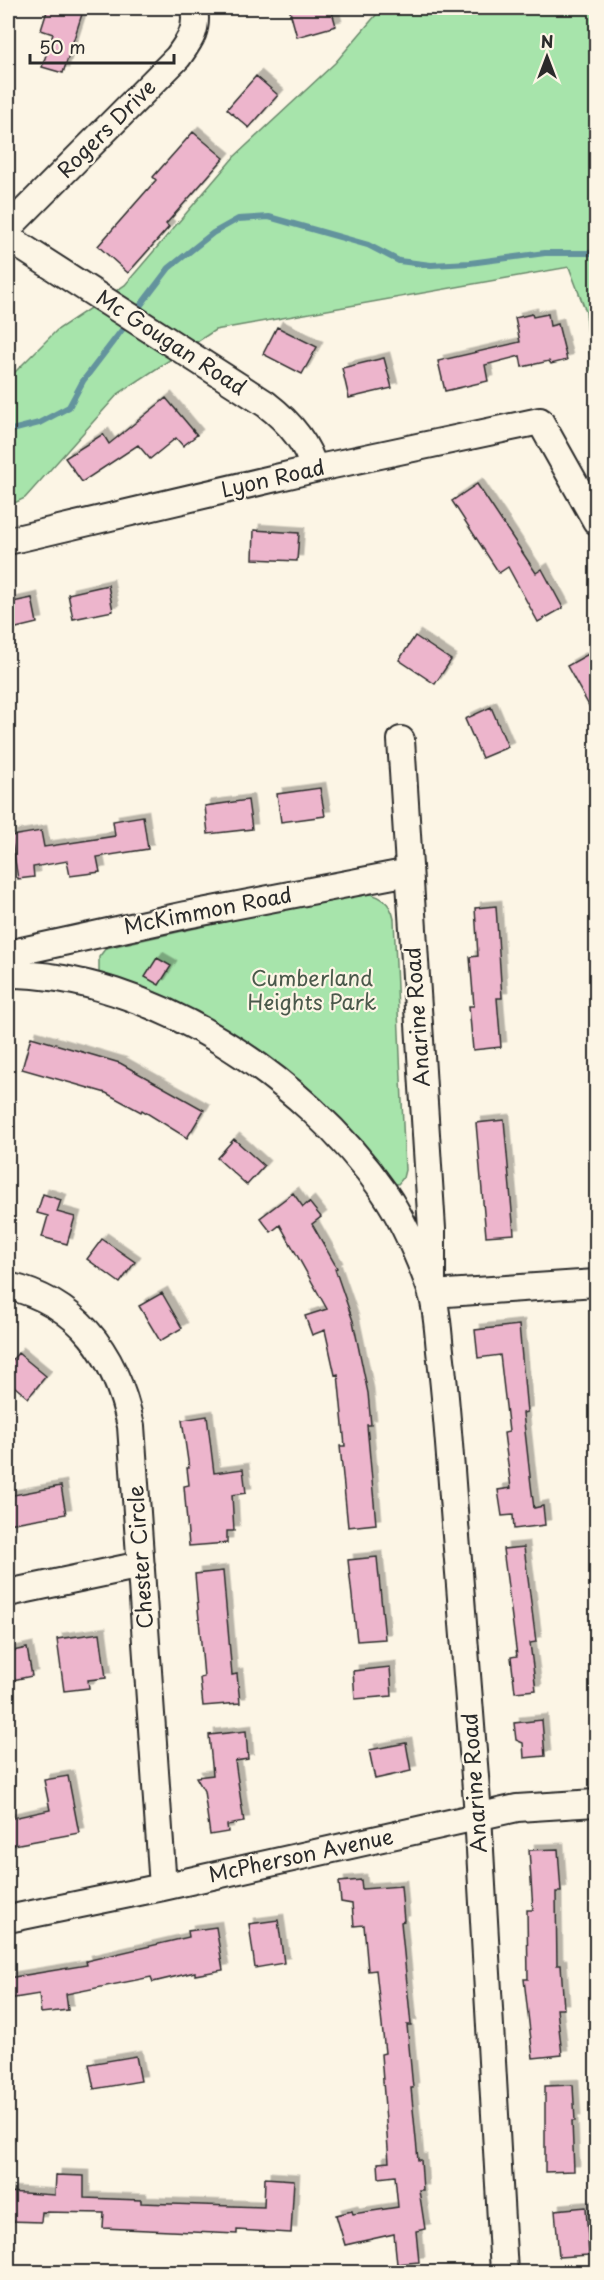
<svg xmlns="http://www.w3.org/2000/svg" width="604" height="2280" viewBox="0 0 604 2280" font-family="'Playpen Sans',sans-serif">
<defs>
<filter id="shadow"><feDropShadow dx="5.5" dy="-5.5" stdDeviation="0" flood-color="#0004"/></filter>
</defs>
<rect width="100%" height="100%" fill="#fcf5e5"/>
<filter id="ink" filterUnits="userSpaceOnUse"><feTurbulence type="fractalNoise" baseFrequency=".0167" numOctaves="2"/><feDisplacementMap in="SourceGraphic" scale="12" xChannelSelector="R" yChannelSelector="G"/><feConvolveMatrix kernelMatrix="1 2 1 2 8 2 1 2 1" color-interpolation-filters="sRGB"/></filter>
<g filter="url(#ink)">
<path fill="#a7e4ab" stroke="#69886b" stroke-width="1.5" d="M382,8H596V374L591,370L586,312L569,267L215,330L118,394L25,498L8,506V379L57,330L125,285L234,157L335,63Z
M355,893C375,892 390,898 394,919L405,1170L403,1178L398,1184L387,1183L345,1138L99,976V957L106,948Z"/>
<g fill="none" stroke-linecap="round" stroke-linejoin="round">
<path stroke="#64939d" stroke-width="6" d="M134,314L169,268L213,233L238,219L269,217L368,245L399,261L431,265L470,263L545,253H596
M8,431L39,423L69,407L83,381L128,322"/>
</g>
<path fill="#edb5cc" stroke="#2b2b2b" stroke-width="1.5" filter="url(#shadow)" d="M48,8H84L63,73L42,67L53,34L41,30Z
M289,8H331L336,26L297,37Z
M256,76L278,95L249,128L227,109Z
M193,132L224,158L166,224L169,227L128,273L98,246L156,180L153,177Z
M532,314L533,317L548,314L550,326L558,324L567,360L551,364L549,361L522,367L520,356L485,365L488,381L445,391L438,361L520,342L515,318Z
M277,327L317,347L302,374L263,354Z
M384,358L392,388L349,398L342,368Z
M166,398L197,435L183,446L176,438L150,459L138,445L82,482L65,458L103,434L109,444Z
M477,484L536,573L542,569L563,608L538,622L508,567L499,573L452,501Z
M254,530L299,533L297,561L253,559Z
M108,585L113,611L73,619L68,594Z
M32,598L37,623L8,630V603Z
M415,636L451,660L435,684L399,660Z
M592,652L597,660V720L567,666Z
M491,707L508,747L482,758L465,719Z
M320,788L325,816L281,822L277,794Z
M248,800L252,829L208,834L205,806Z
M143,816L148,849L97,857L100,872L70,876L67,861L33,867L34,877L18,879L11,836L41,831L44,847L115,836L113,821Z
M496,906L502,998H497L501,1047L473,1050L469,1006H474L470,957L478,956L475,908Z
M157,958L171,966L159,985L145,977Z
M31,1037L120,1063L204,1110L187,1138L142,1110L141,1112L106,1093L22,1069Z
M504,1120L514,1234L486,1236L476,1123Z
M234,1139L264,1166L247,1185L217,1158Z
M293,1193L303,1207L309,1202L321,1217L312,1224L337,1268L335,1269L353,1321L368,1393L371,1425H367L376,1524L348,1527L340,1446H345L338,1374L335,1375L325,1330L312,1335L305,1316L327,1309L280,1225L271,1232L260,1218Z
M43,1194L61,1200L57,1212L75,1217L67,1244L42,1237L48,1216L37,1213Z
M102,1239L135,1262L120,1283L87,1259Z
M162,1293L182,1328L160,1341L139,1306Z
M519,1325L527,1412L523,1413L531,1485L534,1508L543,1506L545,1525L514,1529L513,1515L502,1516L498,1490L511,1488L504,1433L509,1432L500,1355L478,1358L475,1330Z
M18,1353L46,1376L28,1398L8,1381V1365Z
M207,1416L214,1473L243,1469L246,1493L232,1495L234,1531H227V1543L189,1546L184,1486L189,1485L187,1468H189L182,1420Z
M61,1486L66,1514L8,1524V1496Z
M524,1547L536,1642L530,1643L536,1690L515,1692L511,1657L517,1656L503,1549Z
M377,1557L385,1639L357,1641L348,1560Z
M223,1571L232,1675L237,1674L240,1703L203,1706L200,1678L204,1677L195,1574Z
M100,1633L106,1678L88,1680L89,1688L64,1691L57,1639Z
M27,1648L32,1676L8,1681V1652Z
M390,1667L392,1696L355,1699L353,1671Z
M542,1720L545,1756L524,1758L523,1743L516,1740L514,1723Z
M246,1731L248,1759L235,1761L244,1822L227,1825L228,1832L210,1835L204,1791L196,1777L213,1775L209,1735Z
M406,1743L411,1771L375,1779L369,1750Z
M68,1776L79,1833L8,1846V1819L50,1810L44,1780Z
M558,1849L561,1892H556L557,1965H561L564,2009H557L562,2055L533,2058L524,1979H528L527,1910H533L529,1850Z
M361,1880L362,1889L401,1886L404,1921L401,1922L411,2025H407L413,2088H411L418,2160H421L423,2190H419L425,2229L416,2231L419,2262L397,2264L394,2234L345,2245L336,2215L352,2211L353,2214L398,2207L395,2176L379,2178L378,2163L389,2162L381,2054L385,2053L376,1970L368,1971L364,1925L354,1926L352,1904L341,1902L339,1882Z
M278,1920L284,1963L255,1968L249,1924Z
M216,1927L223,1970L195,1975V1972L153,1982L151,1977L66,1994L68,2010L41,2013L39,1994L8,1999V1978L87,1965L86,1961L189,1937L188,1931Z
M136,2056L141,2081L94,2089L89,2064Z
M573,2085L575,2121H572L574,2171L545,2172V2086Z
M56,2175L84,2176V2198L141,2200V2203L264,2207L265,2178L294,2180L291,2233L237,2230V2234L103,2228L104,2213L42,2212L41,2222L8,2221V2192L55,2195Z
M586,2207L589,2255L559,2257L555,2210Z"/>
<g fill="none" stroke-linecap="round" stroke-linejoin="round">
<g stroke="#2b2b2b" stroke-width="30">
<path id="minor" d="M8,228L178,57C190,40 198,30 194,8
M8,238L266,404C288,421 307,442 314,469
M8,541L314,469L540,421L596,521
M401,740L432,1229V1294L596,1283
M8,954L186,915L409,872
M8,974C149,974 305,1078 384,1192C404,1221 419,1257 431,1290C438,1311 438,1337 441,1359C449,1426 452,1493 458,1560C464,1645 472,1730 478,1815C488,1968 495,2120 504,2272
M8,1286C81,1303 116,1356 131,1426L163,1887
M8,1593L141,1565
M8,1919L163,1887L517,1808L596,1803"/>
</g>
<use href="#minor" stroke="#fcf5e5" stroke-width="26"/>
</g>
</g>
<g text-anchor="middle" stroke-width="4.5" stroke-linejoin="round" paint-order="stroke">
<g font-size="21" fill="#2b2b2b" stroke="#fcf5e5">
<text transform="translate(107 129) rotate(-45)" y="7">Rogers Drive</text>
<text transform="translate(171 343) rotate(33)" y="7">Mc Gougan Road</text>
<text transform="translate(273 479) rotate(-13)" y="7">Lyon Road</text>
<text transform="translate(208 911) rotate(-11)" y="7">McKimmon Road</text>
<text transform="translate(418 1017) rotate(-94)" y="7">Anarine Road</text>
<text transform="translate(141 1557) rotate(-94)" y="7">Chester Circle</text>
<text transform="translate(475 1783) rotate(-94)" y="7">Anarine Road</text>
<text transform="translate(301 1856) rotate(-12)" y="7">McPherson Avenue</text>
</g>
<g font-size="21" fill="#4a594b" stroke="#fcf5e5">
<text x="312" y="986">Cumberland<tspan x="312" dy="24">Heights Park</tspan></text>
</g>
</g>
<rect width="604" height="2280" fill="none" stroke="#fcf5e5" stroke-width="30"/>
<rect x="15" y="15" width="574" height="2250" fill="none" stroke="#2b2b2b" stroke-width="2" filter="url(#ink)"/>
<g transform="translate(547 57)" stroke="#fcf5e5" stroke-width="4.5" paint-order="stroke">
<path d="M0-4.5L10 22L0 15L-10 22Z" fill="#2b2b2b"/>
<text y="-9" font-size="16" font-weight="bold" text-anchor="middle" fill="#2b2b2b">N</text>
</g>
<path d="M30 54v9h144v-9" fill="none" stroke="#2b2b2b" stroke-width="3"/>
<text x="39" y="54" font-size="18" fill="#2b2b2b" stroke="#fcf5e5" stroke-width="4.5" paint-order="stroke">50 m</text>
</svg>
